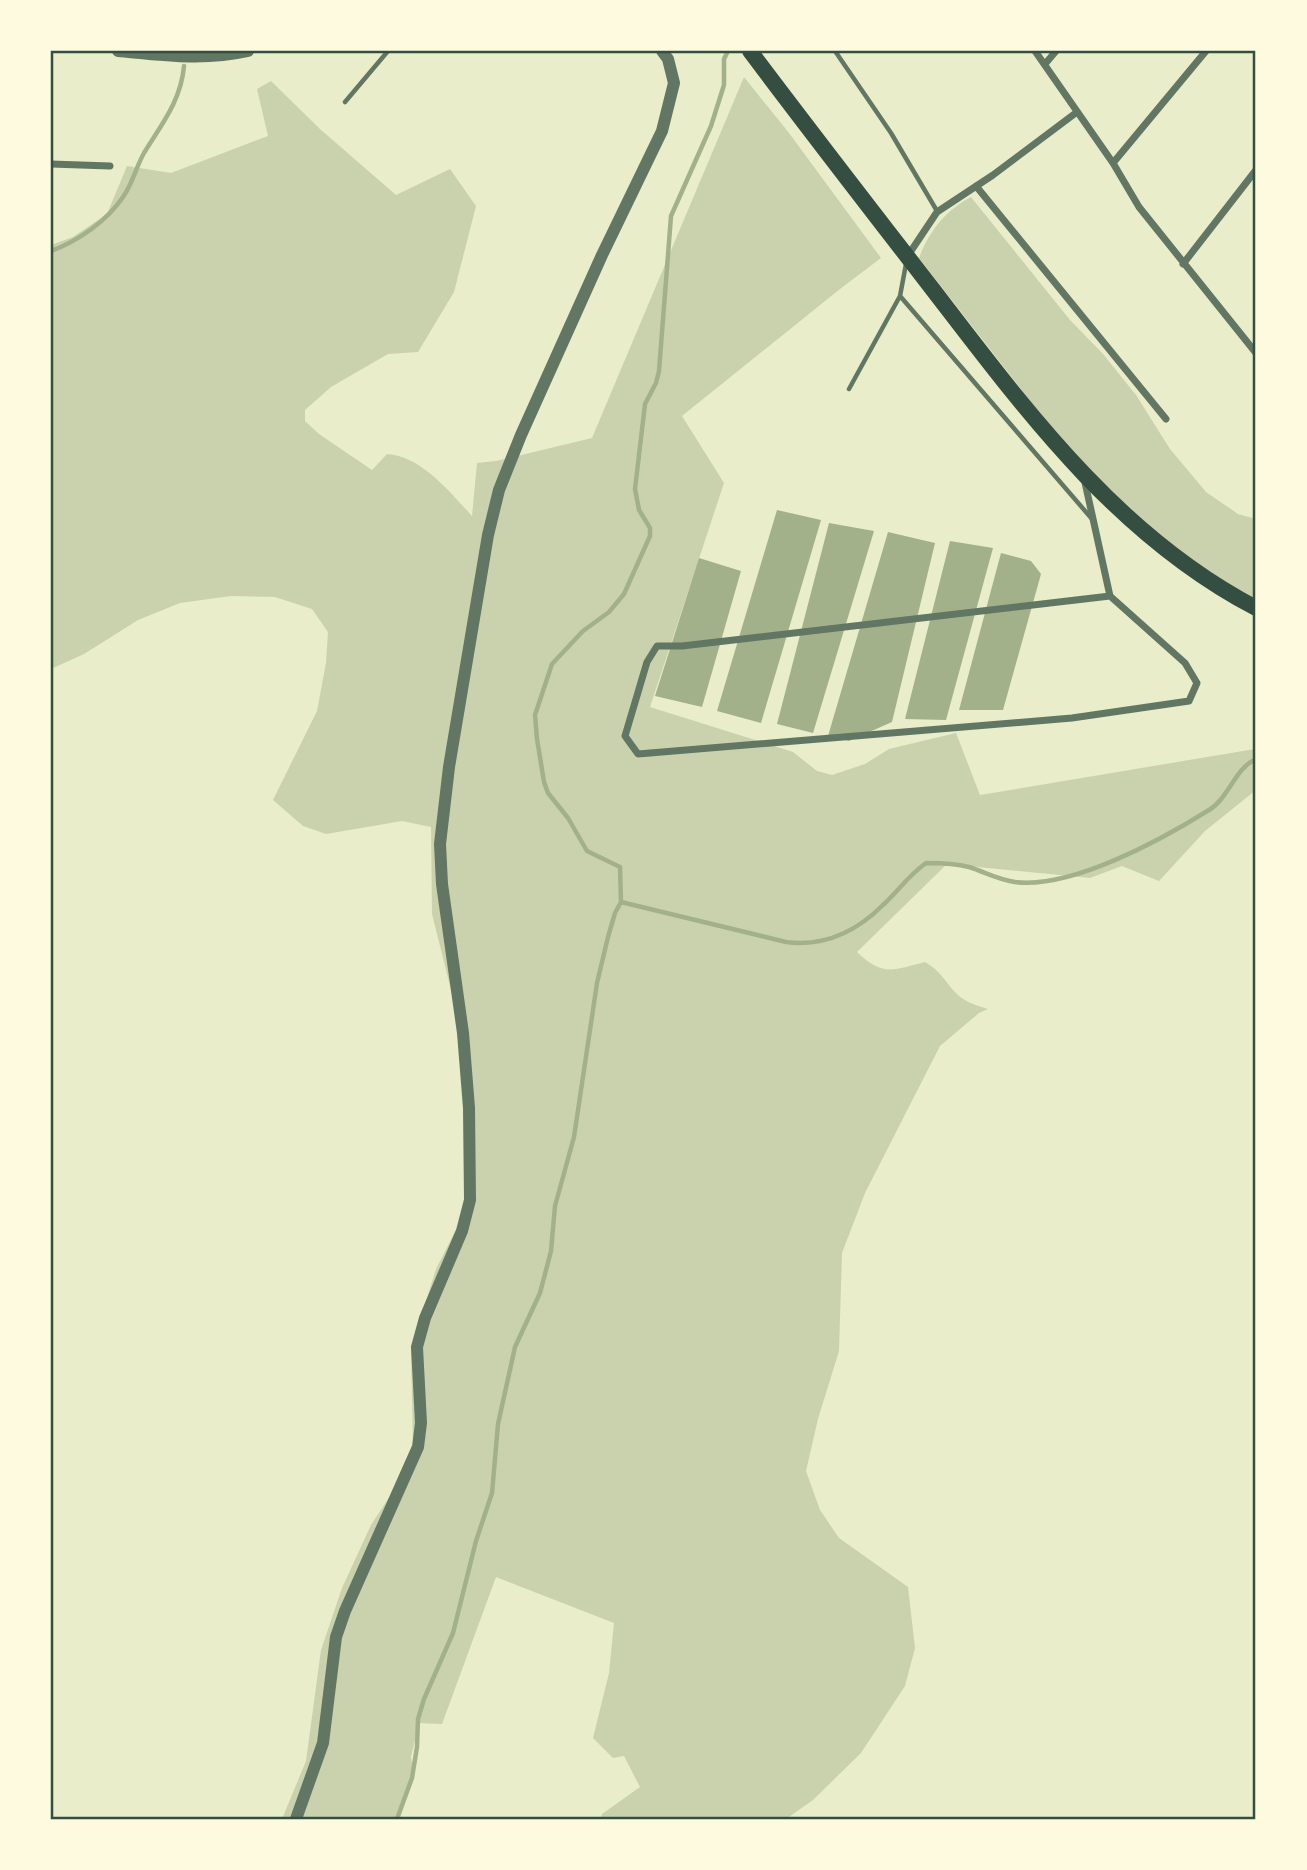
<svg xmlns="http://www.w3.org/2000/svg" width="1307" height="1870" viewBox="0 0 1307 1870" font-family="'Roboto Serif',serif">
<rect width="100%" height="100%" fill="#e9edc9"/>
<path fill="#cad2ad" d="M744,77L789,133L881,258L840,289L682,416L724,483L650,707L793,752L817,771L832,775L865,764L889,749L956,733L980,795L1255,749L1256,790L1205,831L1159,881L1122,866L1090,878L947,864L857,952C883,977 893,970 925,962C939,970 943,978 953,990C962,1001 975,1005 988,1009L979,1013L940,1046L865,1193L842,1253L839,1351L818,1419L806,1471L820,1510L839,1538L908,1587L915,1648L905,1686L861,1753L813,1800L786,1819H601L602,1814L640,1787L624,1756L613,1758L593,1738L609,1673L614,1623L496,1577L442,1724L419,1723L411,1757L414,1775L396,1819H282L306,1761L321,1650L342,1588L371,1525L405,1473L413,1450L411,1349L436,1269L471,1200L465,1046L432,914L431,827L402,821L326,834L303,826L273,800L317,711L326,663L328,632L312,609L275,597L231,596L180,603L138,620L84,654L51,669V245L73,237L107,214L127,166L171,173L268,136L257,89L271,81L320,129L396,195L450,169L476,206L454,292L418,352L388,354L331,387L305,410V421L319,434L372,470L387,454C421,456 450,492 472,516L477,463L496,461L592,438Z
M971,197L1070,320L1103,354L1136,395L1170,449L1206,492L1238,514L1256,519V607L1171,550L1059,438L919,258C930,230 945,211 971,197Z"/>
<path fill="#a3b18a" d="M777,510L821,520L761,723L717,711Z
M829,523L874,531L813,733L777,724Z
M888,532L935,543L892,722L849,741L828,736Z
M950,541L993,548L946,720L905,719Z
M1001,553L1031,561L1041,574L1003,710H959Z
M699,558L741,571L702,707L655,696Z"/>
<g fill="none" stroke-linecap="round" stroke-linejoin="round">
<path stroke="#a3b18a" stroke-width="4.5" d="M51,251C78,241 107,221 123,197C133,183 136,167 144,153C161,125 181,101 184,66
M621,902L786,942C825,947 856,932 883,905C898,891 909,875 926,863C940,863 954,863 969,867C985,872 996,879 1015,882C1072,889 1161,840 1209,810C1229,798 1235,768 1256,759
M397,1819L412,1778L417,1747L418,1719L424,1699L453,1633L476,1541L492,1493L498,1424L515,1347L540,1293L551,1251L555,1206L574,1137L597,983L608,937L615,913L621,902L620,867L587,851L568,818L548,793L544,782L537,739L535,715L552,664L583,631L609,612L624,594L650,536V528L639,510L635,489L645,404L656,383L659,371L671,216L711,126L724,85V59L728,51"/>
<path stroke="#617663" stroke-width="4.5" d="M835,51L891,133L937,211
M345,102L388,51
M900,296L1092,519
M849,389L900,296L906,264"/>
<path stroke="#617663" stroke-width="7" d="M1035,51L1113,163L1139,207L1256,353
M1045,64L1056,51
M1113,163L1206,51
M51,164L110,166
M976,186L1166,419
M907,257L937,212L993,175L1077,112
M1183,264L1256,170
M1084,478L1110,596L1185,663L1197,683L1189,701L1072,718L638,754L625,736L647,662L657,646H682L1110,596"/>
<path stroke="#617663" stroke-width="12" d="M118,51C162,55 204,61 248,51
M296,1819L323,1743L336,1637L345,1611L418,1447L421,1423L417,1347L425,1318L462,1231L470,1200L469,1108L463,1033L442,884L440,844L449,767L488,535L499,490L521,435L602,255L662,131L674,83L668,59L662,51"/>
<path stroke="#344e41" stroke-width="16" d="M750,51C811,132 872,211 934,291C1027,412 1118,536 1256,608"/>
</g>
<rect width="1307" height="1870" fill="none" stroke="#fefae0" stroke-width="105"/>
<rect x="52" y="52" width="1202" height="1766" fill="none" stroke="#344e41" stroke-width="2.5"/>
</svg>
